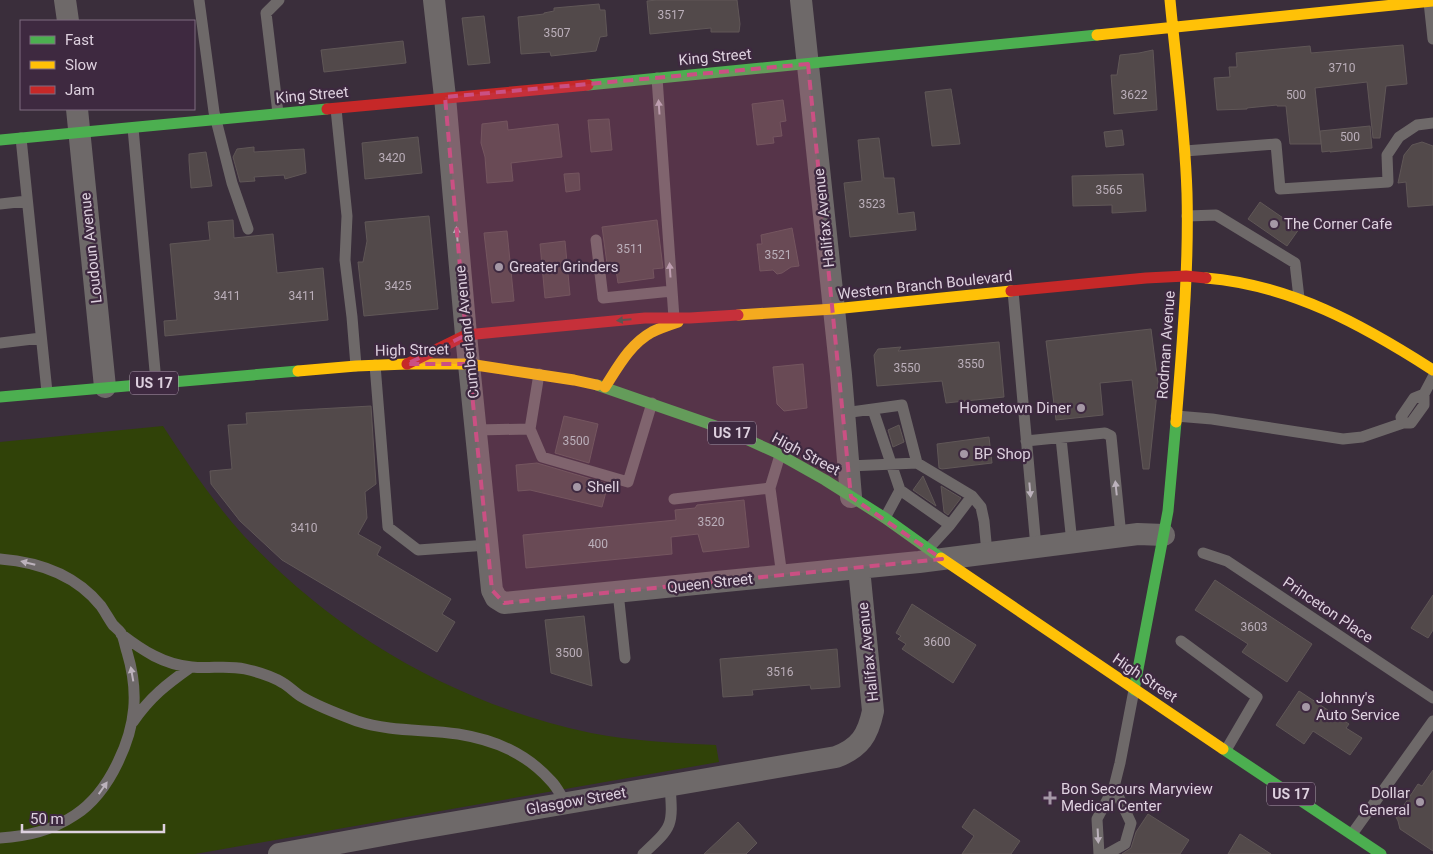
<svg xmlns="http://www.w3.org/2000/svg" width="1433" height="854" viewBox="0 0 1433 854" font-family="Roboto,sans-serif">
<rect width="100%" height="100%" fill="#3a2e3b"/>
<path fill="#304208" d="M163,426C188,464 213,502 244,536C336,635 458,705 591,733C632,741 674,743 716,745L719,762L195,854H0V442Z"/>
<path fill="#52494a" stroke="#605757" d="M657,0H737L740,24L739,32H711V28L650,34L647,1Z
M599,4L600,10H605L607,36L600,37L596,51L551,56L550,52L521,54L518,17L544,14V13L554,11V8Z
M484,16L490,63L468,65L462,18Z
M403,41L406,63L324,72L321,50Z
M1403,45L1407,84L1386,86L1380,138H1373L1367,82L1315,88L1321,144H1290L1286,106H1277V105L1247,108V109L1217,110L1214,78L1230,77L1229,67H1237L1236,53L1310,46L1311,53Z
M1153,50L1157,110L1114,114L1111,75H1117L1120,55L1139,53Z
M951,89L960,144L932,146L925,92Z
M783,100L786,121L780,122L782,136L773,137L774,143L757,145L752,104Z
M609,119L612,150L591,152L588,120Z
M507,121L508,130L558,124L562,157L511,163L513,181L487,183L485,157L481,143L482,124Z
M1370,126L1372,148L1330,152V151L1322,152L1320,131Z
M1122,130L1124,145L1106,147L1104,132Z
M418,137L422,173L365,179L362,143Z
M879,138L884,178H894L898,214L914,212L916,230L850,237L844,183L862,181L858,140Z
M1422,142L1433,146V205L1408,207L1406,182L1398,183L1404,155L1412,145Z
M254,147V152L304,149L306,173L285,179L284,175L254,177L255,181L240,182L233,157L237,149Z
M206,152L212,186L191,188L189,161V154Z
M579,173L580,190L566,192L564,174Z
M1143,174L1146,211L1112,213V205L1073,206L1072,176Z
M1260,202L1299,229L1287,246L1248,219Z
M429,216L438,309L364,316L358,262H363L367,241L365,222Z
M233,220L234,238L273,234L277,273L323,268L328,320L165,336L164,321L177,320L170,244L210,240L208,222Z
M657,220L663,268L653,269L654,278L618,283L616,270L608,271L602,227Z
M792,228L799,266L791,267L782,273L777,274L773,270L760,271L757,244H762L761,235Z
M507,231L514,301L492,303L484,233Z
M565,241L570,295L545,298L540,244Z
M1151,329L1158,383L1149,469H1143L1132,380L1100,383L1103,415L1056,420L1046,341Z
M999,342L1004,397L946,403L942,381L877,386L874,355L878,349L901,347L898,351Z
M803,364L807,408L784,411L777,404L773,367Z
M371,406L376,484L365,492L367,518L358,534L381,547L377,555L451,599L442,614L455,622L437,652L282,560L240,521L211,484L210,471L232,469L228,425L247,424L246,413Z
M564,416L598,424L589,463L555,453Z
M899,425L904,442L893,447L888,430Z
M989,437L992,463L942,469L939,468L937,444Z
M537,463L608,484L602,507L530,490L518,491L516,465Z
M923,476L936,506L913,490Z
M941,486L961,498L948,515L944,512Z
M744,500L749,547L703,552L698,534L671,537L672,554L526,568L523,535L676,520L675,510L695,508L697,505Z
M1215,580L1312,644L1287,682L1242,652L1248,644L1195,610Z
M1433,595V630L1428,638L1411,628Z
M912,604L976,645L953,683L902,649L906,644L898,639L901,636L896,633Z
M584,616L586,633L592,686L551,673L545,620Z
M837,649L840,687L811,689L810,685L752,690L753,695L723,697L720,659Z
M1299,691L1349,724L1346,728L1362,738L1350,755L1313,731L1304,744L1276,725Z
M1433,770V851L1400,829L1398,821L1396,817L1418,784L1422,786Z
M974,809L1020,841L1011,854H962L974,836L962,827Z
M1148,814L1189,840L1180,854H1122L1131,848L1136,832Z
M738,822L757,843L746,854H704Z
M1240,834L1271,854H1228Z"/>
<g fill="none" stroke-linecap="round" stroke-linejoin="round">
<path stroke="#6e6969" stroke-width="11" d="M199,0L214,112L232,183L248,229
M1429,2L1433,39
M657,78L674,318
M336,109L347,216L345,260L352,317L356,366
M278,113L266,13L279,0
M133,128L156,382
M21,138L47,392
M1185,151L1276,144L1280,189L1388,182L1387,155L1399,137L1417,125L1433,123
M0,204L27,201
M1187,216L1216,215L1295,263L1299,298
M596,240L603,298L672,291
M1013,291L1036,547
M0,343L41,338
M375,365L388,527L418,550L488,545
M1424,394L1414,398L1401,417L1403,423H1411L1424,405V394L1433,377
M873,410L900,490
M844,413L902,405L917,463
M1176,416L1212,419L1343,439L1362,437L1403,423
M530,429L542,457L628,482L652,403
M476,430L530,429L539,374
M1061,438L1072,543
M1026,441L1105,433L1111,436L1121,536
M780,455L770,488L782,576
M849,466L917,463L972,496
M674,499L770,488
M885,518L900,490L950,525L972,496L981,507L984,521L987,553
M928,549L950,525
M1203,553L1227,561L1433,698
M0,559C38,562 76,575 101,606C105,612 109,619 113,625C116,628 119,630 121,633C124,638 125,646 127,652C139,692 136,725 118,762C108,783 95,802 75,815C51,831 28,836 0,838
M618,592L625,658
M121,634C142,650 164,665 192,667C209,669 227,665 245,669C258,672 272,676 283,683C290,687 295,693 302,697C319,707 338,714 357,721C391,732 425,729 458,734C495,740 526,753 551,781C557,787 561,796 566,803
M1181,641L1257,697L1226,750
M133,722C150,697 167,684 191,667
M1352,834L1433,721
M643,854C673,826 673,827 670,785
M1099,854L1097,819L1114,787L1120,763L1134,690
M1107,854L1125,844L1131,823L1114,787"/>
<path stroke="#6e6969" stroke-width="22" d="M65,0L68,21
M434,0L445,97L466,335L492,590L496,598L504,603L919,562L1138,534L1164,535
M801,0L841,375L851,497
M77,109L105,387
M279,854L410,830L836,757C860,748 868,735 873,711L859,568"/>
<path stroke="#4caf50" stroke-width="11" d="M588,85L1097,35
M0,140L327,109
M597,385L724,429L777,453L825,480L885,518L941,558
M0,397L298,371
M1134,690L1168,511L1176,422
M1223,749L1381,854"/>
<path stroke="#ffc107" stroke-width="11" d="M1170,0C1176,64 1185,129 1187,193C1189,270 1182,346 1176,422
M1097,35L1433,1
M1206,278C1291,285 1363,325 1433,370
M738,315L834,309L1011,291
M298,371L356,366L407,364H469L574,380L597,385
M605,387C618,367 630,344 652,332C660,328 669,325 678,322
M941,558L1223,749"/>
<path stroke="#c62828" stroke-width="11" d="M327,109L588,85
M1011,291L1146,278L1186,276L1206,278
M407,364L466,335L645,318H690L738,315"/>
</g>
<defs><path id="oneway-solid" d="M-6-.8H1V-3.2L6.5 0L1 3.2V.8H-6Z" transform="scale(1.25)"/></defs>
<g fill="#bcb2bc">
<use href="#oneway-solid" transform="translate(659 107) rotate(-94)"/>
<use href="#oneway-solid" transform="translate(457 234) rotate(-95)"/>
<use href="#oneway-solid" transform="translate(670 270) rotate(-94)"/>
<use href="#oneway-solid" transform="translate(1116 488) rotate(-96)"/>
<use href="#oneway-solid" transform="translate(1030 490) rotate(85)"/>
<use href="#oneway-solid" transform="translate(28 563) rotate(-166)"/>
<use href="#oneway-solid" transform="translate(132 674) rotate(-100)"/>
<use href="#oneway-solid" transform="translate(103 788) rotate(-55)"/>
<use href="#oneway-solid" transform="translate(1098 836) rotate(87)"/>
</g>
<use fill="#435846" href="#oneway-solid" transform="translate(624 320) rotate(175)"/>
<path fill="#ca5083" fill-opacity="0.2" stroke="#ca5083" stroke-width="4" stroke-dasharray="10 6" stroke-linejoin="round" d="M808,64L851,497L942,559L504,603L492,590L469,364H407L466,335L445,97Z"/>
<g fill="#a598a6" stroke="#3e2940" stroke-width="2">
<circle cx="1274" cy="224" r="5"/>
<circle cx="499" cy="267" r="5"/>
<circle cx="1081" cy="408" r="5"/>
<circle cx="964" cy="454" r="5"/>
<circle cx="577" cy="487" r="5"/>
<circle cx="1306" cy="707" r="5"/>
<path d="M1047.5 790.5h5v5h5v5h-5v5h-5v-5h-5v-5h5z"/>
<circle cx="1420" cy="802" r="5"/>
</g>
<g text-anchor="middle" stroke-width="4.5" stroke-linejoin="round" paint-order="stroke">
<g font-size="12" fill="#bbafba">
<text x="671" y="19">3517</text>
<text x="557" y="37">3507</text>
<text x="1342" y="72">3710</text>
<text x="1134" y="99">3622</text>
<text x="1296" y="99">500</text>
<text x="1350" y="141">500</text>
<text x="392" y="162">3420</text>
<text x="1109" y="194">3565</text>
<text x="872" y="208">3523</text>
<text x="630" y="253">3511</text>
<text x="778" y="259">3521</text>
<text x="398" y="290">3425</text>
<text x="227" y="300">3411</text>
<text x="302" y="300">3411</text>
<text x="971" y="368">3550</text>
<text x="907" y="372">3550</text>
<text x="576" y="445">3500</text>
<text x="711" y="526">3520</text>
<text x="304" y="532">3410</text>
<text x="598" y="548">400</text>
<text x="1254" y="631">3603</text>
<text x="937" y="646">3600</text>
<text x="569" y="657">3500</text>
<text x="780" y="676">3516</text>
</g>
<g fill="#3e2940" stroke="#ae9faf" stroke-width="1">
<rect x="130" y="371.5" width="48" height="23" rx="4"/>
<rect x="708" y="421.5" width="48" height="23" rx="4"/>
<rect x="1267" y="782.5" width="48" height="23" rx="4"/>
</g>
<g font-size="14" font-weight="bold" fill="#ded1df">
<text x="154" y="388">US 17</text>
<text x="732" y="438">US 17</text>
<text x="1291" y="799">US 17</text>
</g>
<g font-size="15" fill="#ded1df" stroke="#3e2940">
<text transform="translate(715 57) rotate(-5)" y="5">King Street</text>
<text transform="translate(312 95) rotate(-5)" y="5">King Street</text>
<text transform="translate(824 218) rotate(-96)" y="5">Halifax Avenue</text>
<text transform="translate(91 248) rotate(-96)" y="5">Loudoun Avenue</text>
<text transform="translate(925 285) rotate(-6)" y="5">Western Branch Boulevard</text>
<text transform="translate(467 332) rotate(-96)" y="5">Cumberland Avenue</text>
<text transform="translate(1166 345) rotate(-86)" y="5">Rodman Avenue</text>
<text transform="translate(412 350) rotate(-1)" y="5">High Street</text>
<text transform="translate(806 454) rotate(28)" y="5">High Street</text>
<text transform="translate(710 583) rotate(-6)" y="5">Queen Street</text>
<text transform="translate(1328 610) rotate(34)" y="5">Princeton Place</text>
<text transform="translate(868 652) rotate(-96)" y="5">Halifax Avenue</text>
<text transform="translate(1145 678) rotate(34)" y="5">High Street</text>
<text transform="translate(576 801) rotate(-10)" y="5">Glasgow Street</text>
</g>
<g font-size="15" fill="#ded1df" stroke="#3e2940" text-anchor="start">
<text x="1284" y="229">The Corner Cafe</text>
<text x="509" y="272">Greater Grinders</text>
<text x="1071" y="413" text-anchor="end">Hometown Diner</text>
<text x="974" y="459">BP Shop</text>
<text x="587" y="492">Shell</text>
<text x="1316" y="703">Johnny's<tspan x="1316" dy="17">Auto Service</tspan></text>
<text x="1061" y="794">Bon Secours Maryview<tspan x="1061" dy="17">Medical Center</tspan></text>
<text x="1410" y="798" text-anchor="end">Dollar<tspan x="1410" dy="17">General</tspan></text>
</g>
</g>
<rect x="20" y="20" width="175" height="90" fill="#3e2940" stroke="#7e6c80"/>
<rect x="30" y="36" width="25" height="8" fill="#4caf50" stroke="#7e6c80"/>
<text x="65" y="45" font-size="15" fill="#ded1df">Fast</text>
<rect x="30" y="61" width="25" height="8" fill="#ffc107" stroke="#7e6c80"/>
<text x="65" y="70" font-size="15" fill="#ded1df">Slow</text>
<rect x="30" y="86" width="25" height="8" fill="#c62828" stroke="#7e6c80"/>
<text x="65" y="95" font-size="15" fill="#ded1df">Jam</text>
<path d="M22 824v8h142v-8" fill="none" stroke="#ded1df" stroke-width="2.5"/>
<text x="30" y="824" font-size="15" fill="#ded1df" stroke="#3e2940" stroke-width="4" paint-order="stroke">50 m</text>
</svg>
